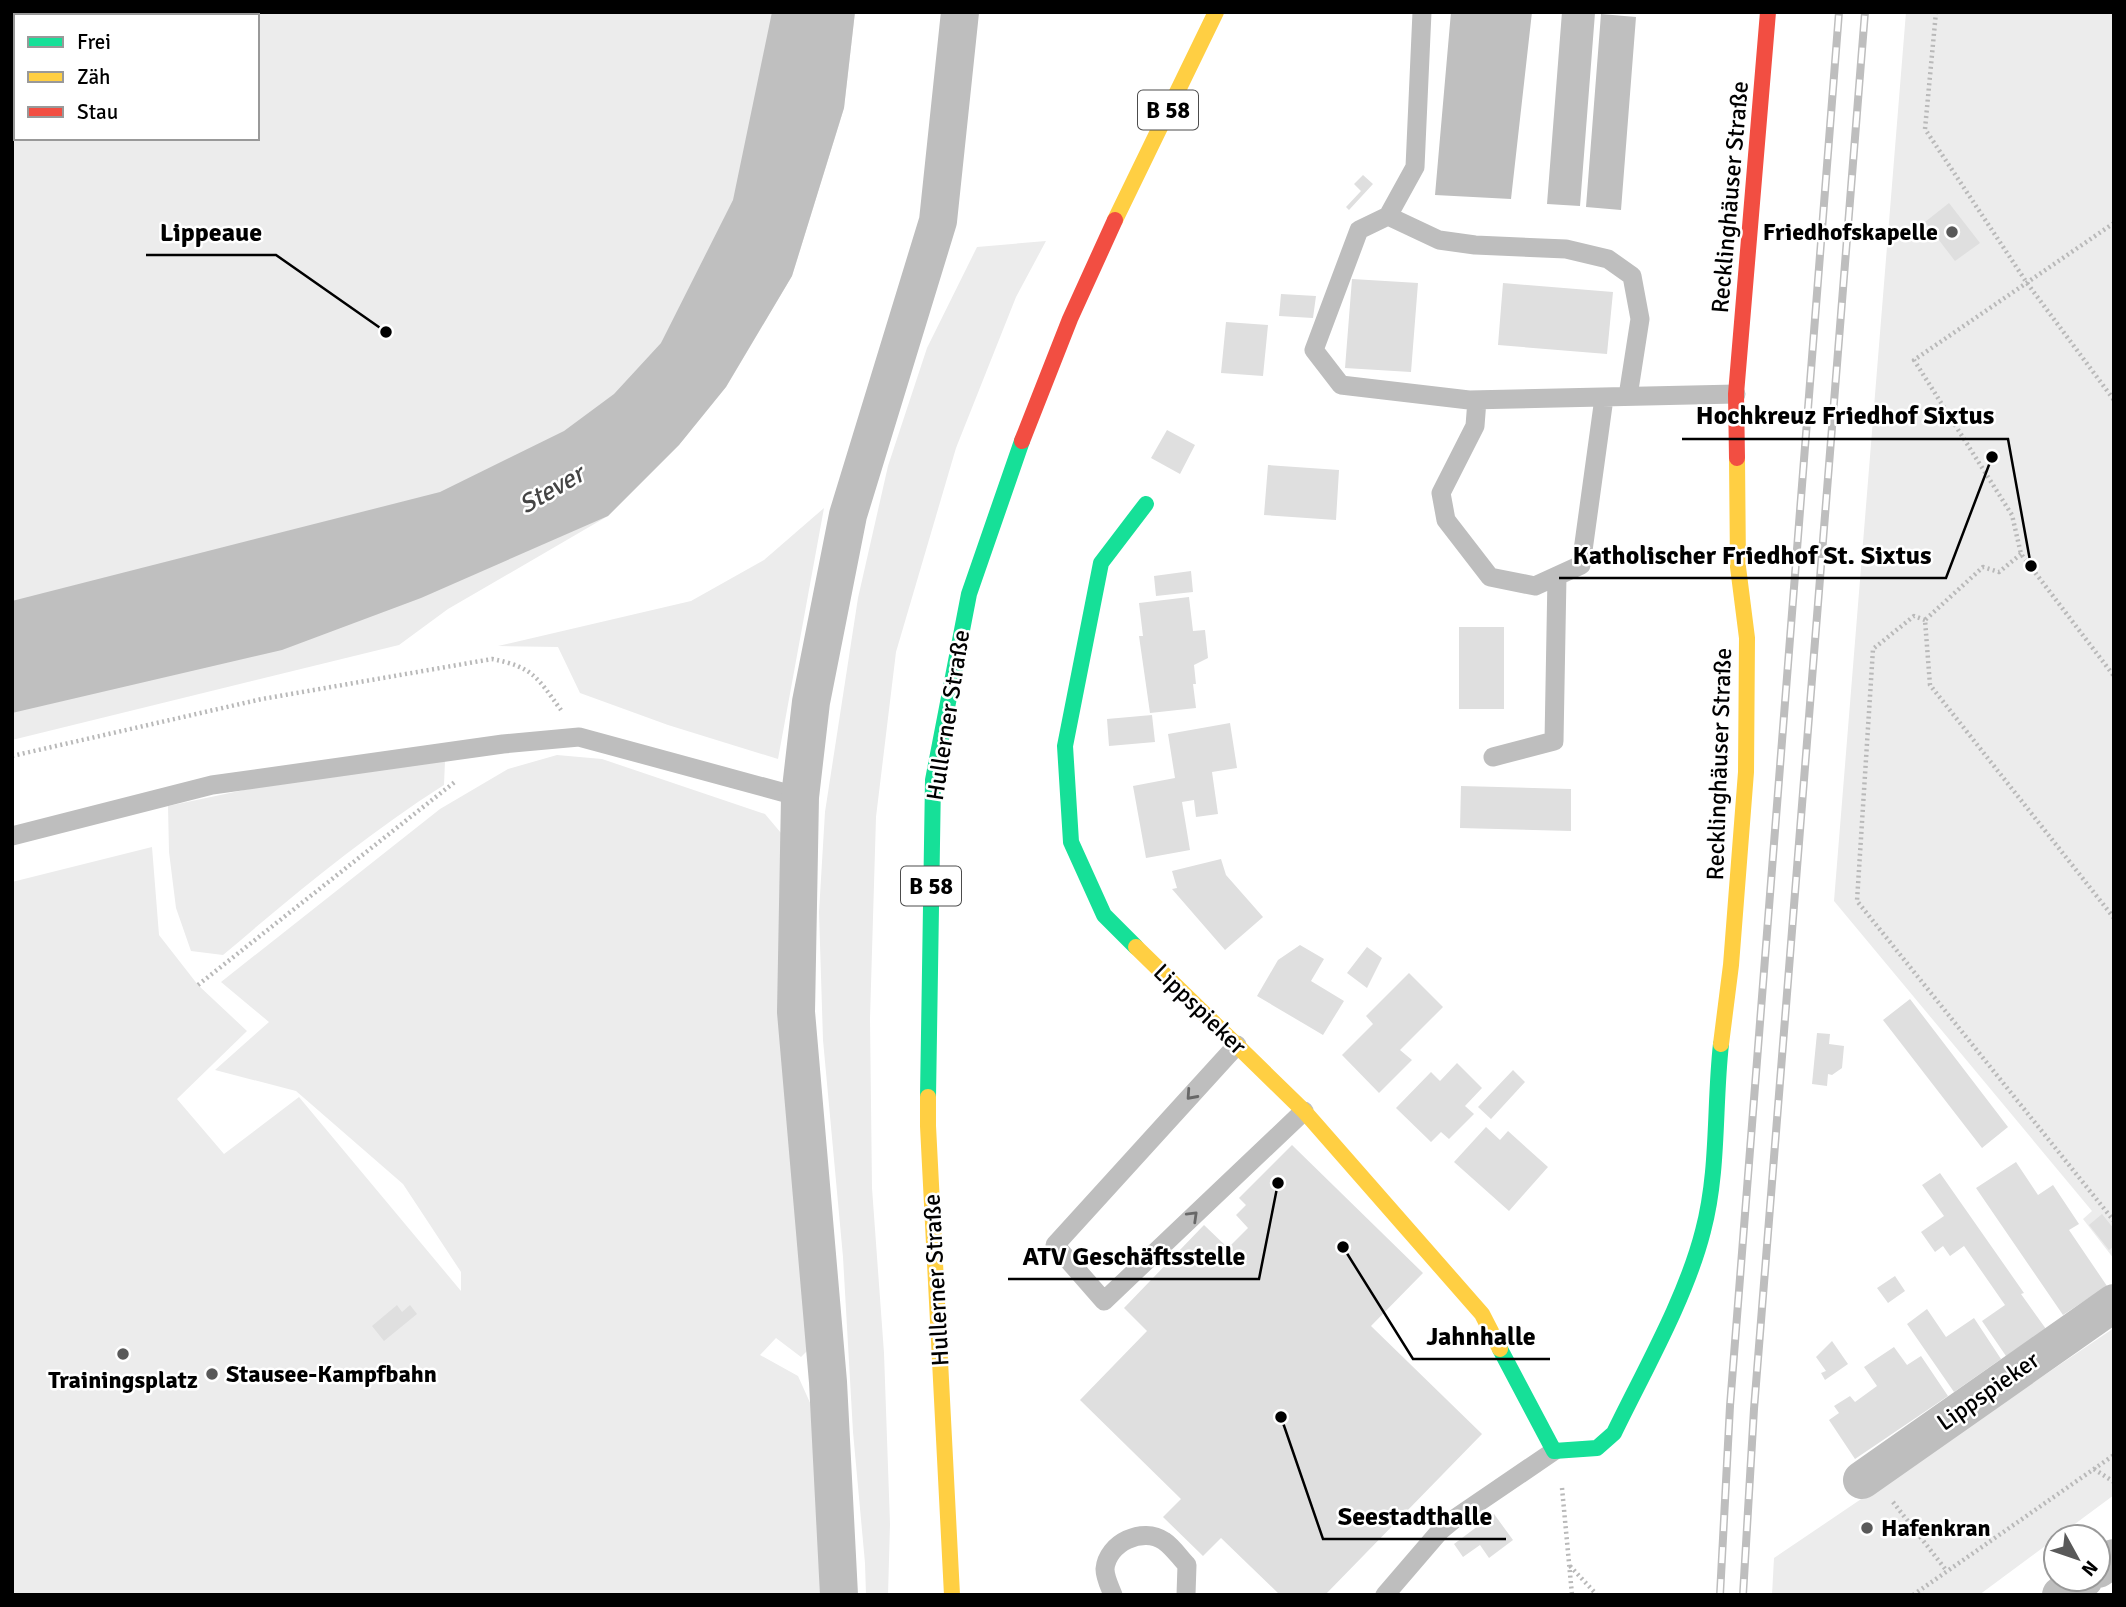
<svg xmlns="http://www.w3.org/2000/svg" width="2126" height="1607" viewBox="0 0 2126 1607" font-family="Signika,sans-serif">
<rect width="100%" height="100%" fill="#fff"/>
<path fill="#ececec" fill-rule="evenodd" d="M12,12H855L844,108L792,276L726,387L679,445L608,516L448,609L399,645L12,740ZM16,16H257V138H16Z
M1906,12H2114V1259L2083,1219L2092,1211L1834,901Z
M1046,241L1016,297L956,448L896,652L876,817L870,1019L872,1188L884,1353L890,1524L888,1595H866L865,1563L853,1432L843,1257L823,1040L819,912L825,812L858,598L888,466L927,348L977,247Z
M824,508L778,759L668,725L580,693L558,647L498,646L691,601L764,560Z
M557,755L602,759L765,814L781,833L808,1350L801,1357L776,1338L760,1355L798,1376L816,1416L824,1595H12V882L152,847L159,935L198,985L247,1031L177,1099L224,1154L299,1097L461,1291V1272L403,1184L296,1091L215,1070L269,1022L221,982L440,809L508,769Z
M445,761L444,785C364,836 295,894 223,955L191,951L176,908L169,852L168,806L282,782Z
M2114,1328V1495L1979,1595H1772L1774,1558Z"/>
<path fill="#bfbfbf" d="M772,12H855L844,108L792,276L726,387L679,445L608,516L421,598L282,650L12,713V601L440,492L564,431L614,394L661,343L733,200Z
M1451,12H1532L1511,199L1435,195Z
M1562,12L1595,13L1580,206L1547,204Z
M1601,14L1636,17L1621,210L1586,207Z"/>
<path fill="#dfdfdf" d="M1363,175L1373,184L1349,210L1346,207L1361,191L1354,184Z
M1949,203L1980,243L1955,261L1925,222Z
M1352,279L1418,283L1411,372L1345,368Z
M1503,283L1613,292L1607,354L1498,345Z
M1281,294L1316,296L1313,318L1279,316Z
M1226,322L1268,325L1263,376L1221,373Z
M1167,430L1195,445L1180,474L1151,458Z
M1268,465L1339,470L1336,520L1264,515Z
M1191,571L1193,592L1156,596L1154,576Z
M1189,597L1193,631L1205,630L1208,658L1194,665L1196,684H1193L1196,708L1150,713L1139,636H1143L1139,603Z
M1459,627H1504V709H1459Z
M1152,715L1155,742L1109,746L1107,719Z
M1230,723L1237,768L1212,772L1218,814L1196,817L1194,800L1182,802L1190,850L1146,858L1133,786L1175,778L1168,734Z
M1461,786L1571,789V831L1460,828Z
M1221,859L1226,875L1263,917L1225,950L1172,889L1177,888L1172,871Z
M1300,945L1324,959L1311,981L1344,1001L1323,1035L1257,996L1278,960Z
M1367,947L1382,958L1367,988L1347,973Z
M1409,973L1443,1007L1400,1050L1412,1060L1379,1093L1342,1055L1373,1024L1366,1016Z
M1910,999L2008,1127L1982,1148L1883,1020Z
M1817,1033L1830,1034L1829,1044L1844,1046L1842,1068L1832,1075L1828,1074L1827,1086L1812,1084Z
M1457,1063L1482,1088L1465,1106L1474,1114L1449,1139L1441,1132L1431,1142L1396,1108L1431,1072L1440,1081Z
M1513,1070L1525,1082L1491,1119L1478,1107Z
M1486,1127L1500,1140L1508,1131L1548,1167L1509,1211L1454,1162Z
M1292,1145L1423,1273L1371,1326L1482,1434L1325,1595H1280L1221,1538L1203,1556L1163,1517L1181,1499L1080,1400L1147,1331L1124,1308L1204,1225L1228,1248L1248,1228L1236,1215L1246,1205L1239,1198Z
M2016,1162L2038,1195L2053,1185L2079,1224L2069,1230L2107,1286L2063,1315L1976,1188Z
M1940,1173L2024,1293L2021,1294L2046,1329L2006,1356L1982,1321L2005,1305L1964,1246L1950,1256L1943,1246L1935,1252L1921,1232L1944,1216L1922,1185Z
M2102,1214L2114,1229V1246L2109,1250L2089,1225Z
M1895,1276L1905,1291L1888,1303L1877,1288Z
M397,1305L402,1312L410,1305L417,1314L384,1341L372,1326Z
M1927,1309L1946,1337L1974,1318L2001,1359L1954,1392L1907,1324Z
M1832,1341L1848,1364L1825,1380L1821,1373L1826,1371L1816,1357Z
M1894,1347L1907,1365L1921,1356L1948,1396L1855,1459L1829,1420L1839,1413L1834,1406L1850,1396L1855,1402L1877,1386L1864,1367Z
M1494,1514L1513,1540L1489,1558L1480,1545L1463,1557L1454,1544Z"/>
<g fill="none" stroke-linecap="round" stroke-linejoin="round">
<path stroke="#b9b9b9" stroke-width="4.5" stroke-dasharray="2 3.5" stroke-linecap="butt" d="M1936,12L1925,129L2027,283L2114,400
M2114,223L1914,360L2012,515L2021,554L2114,676
M2021,554L1999,572L1983,567L1925,620L1930,685L2114,918
M1925,620L1914,616L1873,649L1857,901L2114,1221
M12,756L262,699L492,659C533,667 537,677 561,710
M198,985L456,781
M2094,1469L2114,1482
M1562,1488L1572,1595
M1893,1502L1946,1570
M1570,1566L1597,1595
M1913,1595L2114,1455"/>
<path stroke="#bebebe" stroke-width="19" d="M1422,12L1415,167L1388,216L1359,230L1314,350L1341,385L1469,400L1736,394
M1388,216L1439,240L1475,245L1566,249L1608,259L1632,276L1640,319L1628,396
M1477,400L1475,426L1441,493L1446,520L1490,577L1535,586L1581,565L1604,398
M1493,757L1554,741L1557,576
M12,836L212,785L503,744L579,737L800,797
M1237,1045L1055,1245L1104,1301L1304,1111
M1113,1595C1110,1587 1105,1578 1105,1569C1107,1543 1143,1526 1164,1541C1173,1547 1180,1558 1187,1565L1186,1595
M1385,1595L1440,1531L1457,1517L1554,1451"/>
<path stroke="#bebebe" stroke-width="38" d="M1862,1480L2114,1303
M2098,1569L2114,1558
M839,1595L828,1382L796,1012L800,797L811,702L848,515L938,221L960,12
M2061,1595L2084,1579"/>
<path stroke="#16e098" stroke-width="16" d="M1136,947L1104,915L1071,842L1065,746L1101,563L1146,504
M928,1097L933,780L969,594L1022,441
M1500,1349L1554,1451L1597,1448L1614,1433C1644,1371 1686,1298 1703,1231C1719,1171 1714,1106 1721,1044"/>
<path stroke="#ffcf43" stroke-width="16" d="M1115,220L1216,12
M1136,947L1304,1111L1482,1314L1500,1349
M1721,1044L1731,965L1746,772L1747,638L1738,567L1737,458
M928,1097V1126L952,1595"/>
<path stroke="#f24e42" stroke-width="16" d="M1022,441L1070,319L1115,220
M1737,458L1736,394L1768,12"/>
<g stroke="#bebebe" stroke-width="8">
<path id="rail" d="M1720,1595L1730,1406L1839,12
M1743,1595L1754,1409L1865,12"/>
</g>
<use href="#rail" stroke="#fff" stroke-width="5" stroke-dasharray="16" stroke-linecap="butt"/>
</g>
<defs><path id="oneway-chevron" d="M-2-3.5L2.5 0L-2 3.5" fill="none" stroke-width="1.6" stroke-linecap="round" stroke-linejoin="round" transform="scale(1.75)"/></defs>
<g stroke="#686868">
<use href="#oneway-chevron" transform="translate(1191 1095) rotate(132)"/>
<use href="#oneway-chevron" transform="translate(1193 1216) rotate(-44)"/>
</g>
<g fill="#595959" stroke="#fff" stroke-width="2.5">
<circle cx="1952" cy="232" r="7"/>
<circle cx="123" cy="1354" r="7"/>
<circle cx="212" cy="1374" r="7"/>
<circle cx="1867" cy="1528" r="7"/>
</g>
<g text-anchor="middle" stroke-width="5" stroke-linejoin="round" paint-order="stroke">
<g fill="#fff" stroke="#4c4c4c" stroke-width="2">
<rect x="1138" y="90.5" width="60" height="39" rx="5"/>
<rect x="901" y="866.5" width="60" height="39" rx="5"/>
</g>
<g font-size="23" font-weight="bold" fill="#000">
<text x="1168" y="118">B 58</text>
<text x="931" y="894">B 58</text>
</g>
<g font-size="24" fill="#000" stroke="#fff">
<text transform="translate(1730 197) rotate(-85)" y="8">Recklinghäuser Straße</text>
<text transform="translate(948 715) rotate(-81)" y="8">Hullerner Straße</text>
<text transform="translate(1719 764) rotate(-88)" y="8">Recklinghäuser Straße</text>
<text transform="translate(1200 1009) rotate(44)" y="8">Lippspieker</text>
<text transform="translate(936 1280) rotate(-93)" y="8">Hullerner Straße</text>
<text transform="translate(1988 1391) rotate(-35)" y="8">Lippspieker</text>
</g>
<g font-size="24" font-weight="bold" fill="#000" stroke="#fff" text-anchor="start">
<text x="1938" y="240" text-anchor="end">Friedhofskapelle</text>
<text x="226" y="1382">Stausee-Kampfbahn</text>
<text x="123" y="1388" text-anchor="middle">Trainingsplatz</text>
<text x="1881" y="1536">Hafenkran</text>
</g>
<g font-size="26" font-style="italic" fill="#444" stroke="#fff">
<text transform="translate(551 489) rotate(-30)" y="9">Stever</text>
</g>
</g>
<path fill="none" stroke="#000" stroke-width="2.5" d="M386 332L276 255H146M2031 566L2008 439H1682M1992 457L1946 578H1559M1278 1183L1259 1279H1008M1343 1247L1413 1359H1550M1281 1417L1323 1539H1506"/>
<g fill="#000" stroke="#fff" stroke-width="2.5">
<circle cx="386" cy="332" r="7"/>
<circle cx="2031" cy="566" r="7"/>
<circle cx="1992" cy="457" r="7"/>
<circle cx="1278" cy="1183" r="7"/>
<circle cx="1343" cy="1247" r="7"/>
<circle cx="1281" cy="1417" r="7"/>
</g>
<g font-size="26" text-anchor="middle" font-weight="bold" fill="#000" stroke="#fff" stroke-width="5" stroke-linejoin="round" paint-order="stroke">
<text x="211" y="241">Lippeaue</text>
<text x="1845" y="424">Hochkreuz Friedhof Sixtus</text>
<text x="1752" y="564">Katholischer Friedhof St. Sixtus</text>
<text x="1134" y="1265">ATV Geschäftsstelle</text>
<text x="1481" y="1345">Jahnhalle</text>
<text x="1415" y="1525">Seestadthalle</text>
</g>
<rect width="2126" height="1607" fill="none" stroke="#000000" stroke-width="28"/>
<rect x="14" y="14" width="245" height="126" fill="#ffffff" stroke="#999999" stroke-width="2"/>
<rect x="28" y="37" width="35" height="10" fill="#16e098" stroke="#999999" stroke-width="2"/>
<text x="77" y="49" font-size="21" fill="#000000">Frei</text>
<rect x="28" y="72" width="35" height="10" fill="#ffcf43" stroke="#999999" stroke-width="2"/>
<text x="77" y="84" font-size="21" fill="#000000">Zäh</text>
<rect x="28" y="107" width="35" height="10" fill="#f24e42" stroke="#999999" stroke-width="2"/>
<text x="77" y="119" font-size="21" fill="#000000">Stau</text>
<g transform="translate(2077 1558) rotate(130)"><circle r="33" fill="#ffffff" stroke="#999999" stroke-width="2"/>
<path d="M0-5L12 26L0 18L-12 26Z" fill="#595959"/>
<text y="-10" font-size="19" font-weight="bold" text-anchor="middle" fill="#000000">N</text>
</g>
</svg>
